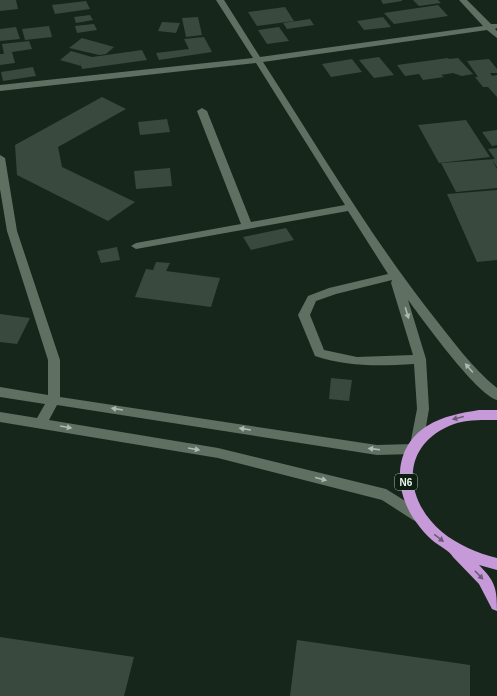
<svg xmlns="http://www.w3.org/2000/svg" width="497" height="696" viewBox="0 0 497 696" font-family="Helvetica,sans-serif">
<rect width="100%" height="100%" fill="#17261b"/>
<path fill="#39493d" d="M0,0H16L18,9L0,11Z
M381,0H402V1L383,4Z
M413,0H438L441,3L419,6Z
M86,1L90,9L55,14L52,5Z
M438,5L448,16L394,24L384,13Z
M285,7L294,21L257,26L248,12Z
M90,15L93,20L76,23L74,17Z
M198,17L202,35L186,37L182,18Z
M383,17L391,27L364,30L357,21Z
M310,19L314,25L287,29L283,23Z
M162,22L180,23L176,33L158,31Z
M94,24L97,30L77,33L75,26Z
M49,26L52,37L25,40L22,29Z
M16,27L20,39L0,41V29Z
M279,27L289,41L267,44L258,30Z
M204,37L212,52L159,60L156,53L189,49L184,39Z
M82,38L114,47L106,54L99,55L69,48Z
M29,41L32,49L12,52L15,63L0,65V54H4L2,44Z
M142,50L147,60L82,69L79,58L81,66L60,60L71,51L92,57Z
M379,57L394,75L374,78L359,60Z
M448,58L449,59L458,58L473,74L462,76L453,73L441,75L444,77L423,80L419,74L405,76L397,65Z
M352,59L362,72L331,77L322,64Z
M489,59L497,69V73H490L492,76L497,75V97L488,87H483L475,77H478L467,61Z
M33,67L36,76L3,81L1,72Z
M102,97L126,109L58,147L62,167L135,202L108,221L17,175L15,145Z
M167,119L170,132L140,135L138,122Z
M466,120L490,157L439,163L418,125Z
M497,130V145L492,146L482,132Z
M497,148V167L492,160L497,169V188L456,192L441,163L495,159L488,149Z
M170,168L172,186L136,189L134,171Z
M497,190V260L477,262L447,194Z
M286,228L294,240L251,250L243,237Z
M117,247L120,260L101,263L97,251Z
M156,262L170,263L166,271L220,278L211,307L135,297L146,269L153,270Z
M0,314L30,318L17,344L0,342Z
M331,378L352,380L349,401L329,399Z
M0,637L134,657L124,696H0Z
M297,640L470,665V696H290Z"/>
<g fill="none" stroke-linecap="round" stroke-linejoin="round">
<path fill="#5f7062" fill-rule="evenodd" d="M216,0H224L260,57L483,26L459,0H467L491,24H497V28L495,29L497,31V38L487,30L263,62C318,147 370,236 433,316C453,341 472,368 497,388V400C475,393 424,321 408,300L426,359L429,409L423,444L418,445L413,444L411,440L417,409L414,364C379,366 348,367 315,356L298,315L308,296L329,288L388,274L348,211L136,249L131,246L136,243L241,224L197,111L202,108L207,111L251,222L345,205L256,63L0,91V85L253,58ZM392,280L391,283L413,355L357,357L324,350L310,315L316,301L336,294Z
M0,155L5,158L17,231L60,360V397L377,445L413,444L418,445L420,449L418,453L413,454L377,455L57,405L49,420L218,448L386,489L423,512L425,516L423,520L418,522L413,520L382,500L218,458L0,422V412L37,418L45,404L0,397V387L48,395V360L7,231L0,189Z"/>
<path fill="#c69ad9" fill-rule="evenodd" d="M479,410H497V420C481,420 464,419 449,426C399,448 405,501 442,532C458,545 477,553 497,558V570L479,565C495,581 497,588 497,611L492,609L479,584L453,557C449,550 439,546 432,540C426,535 421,529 416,522C394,492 392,448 427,426C443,416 461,413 479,410Z"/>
</g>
<defs><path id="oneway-solid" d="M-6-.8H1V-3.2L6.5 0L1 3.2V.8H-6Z"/></defs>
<g fill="#aebab0">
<use href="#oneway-solid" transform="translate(407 313) rotate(73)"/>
<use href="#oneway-solid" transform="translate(469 368) rotate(-131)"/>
<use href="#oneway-solid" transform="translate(117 409) rotate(-171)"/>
<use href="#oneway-solid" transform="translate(66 427) rotate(10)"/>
<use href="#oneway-solid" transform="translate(245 429) rotate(-171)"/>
<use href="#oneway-solid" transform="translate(194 449) rotate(10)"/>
<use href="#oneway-solid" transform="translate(374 449) rotate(-173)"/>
<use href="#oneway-solid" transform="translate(321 479) rotate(14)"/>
</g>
<g fill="#6a5c76">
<use href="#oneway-solid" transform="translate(458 418) rotate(166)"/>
<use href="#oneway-solid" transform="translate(439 538) rotate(37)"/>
<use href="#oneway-solid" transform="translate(479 575) rotate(46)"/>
</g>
<g text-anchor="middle" stroke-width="4" stroke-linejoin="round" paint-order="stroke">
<rect fill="#0e1d12" stroke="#abb6ad" stroke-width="1" x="395" y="474" width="22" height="16" rx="3"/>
<g font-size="10" font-weight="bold" fill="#eef7ef">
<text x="406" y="486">N6</text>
</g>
</g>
</svg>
